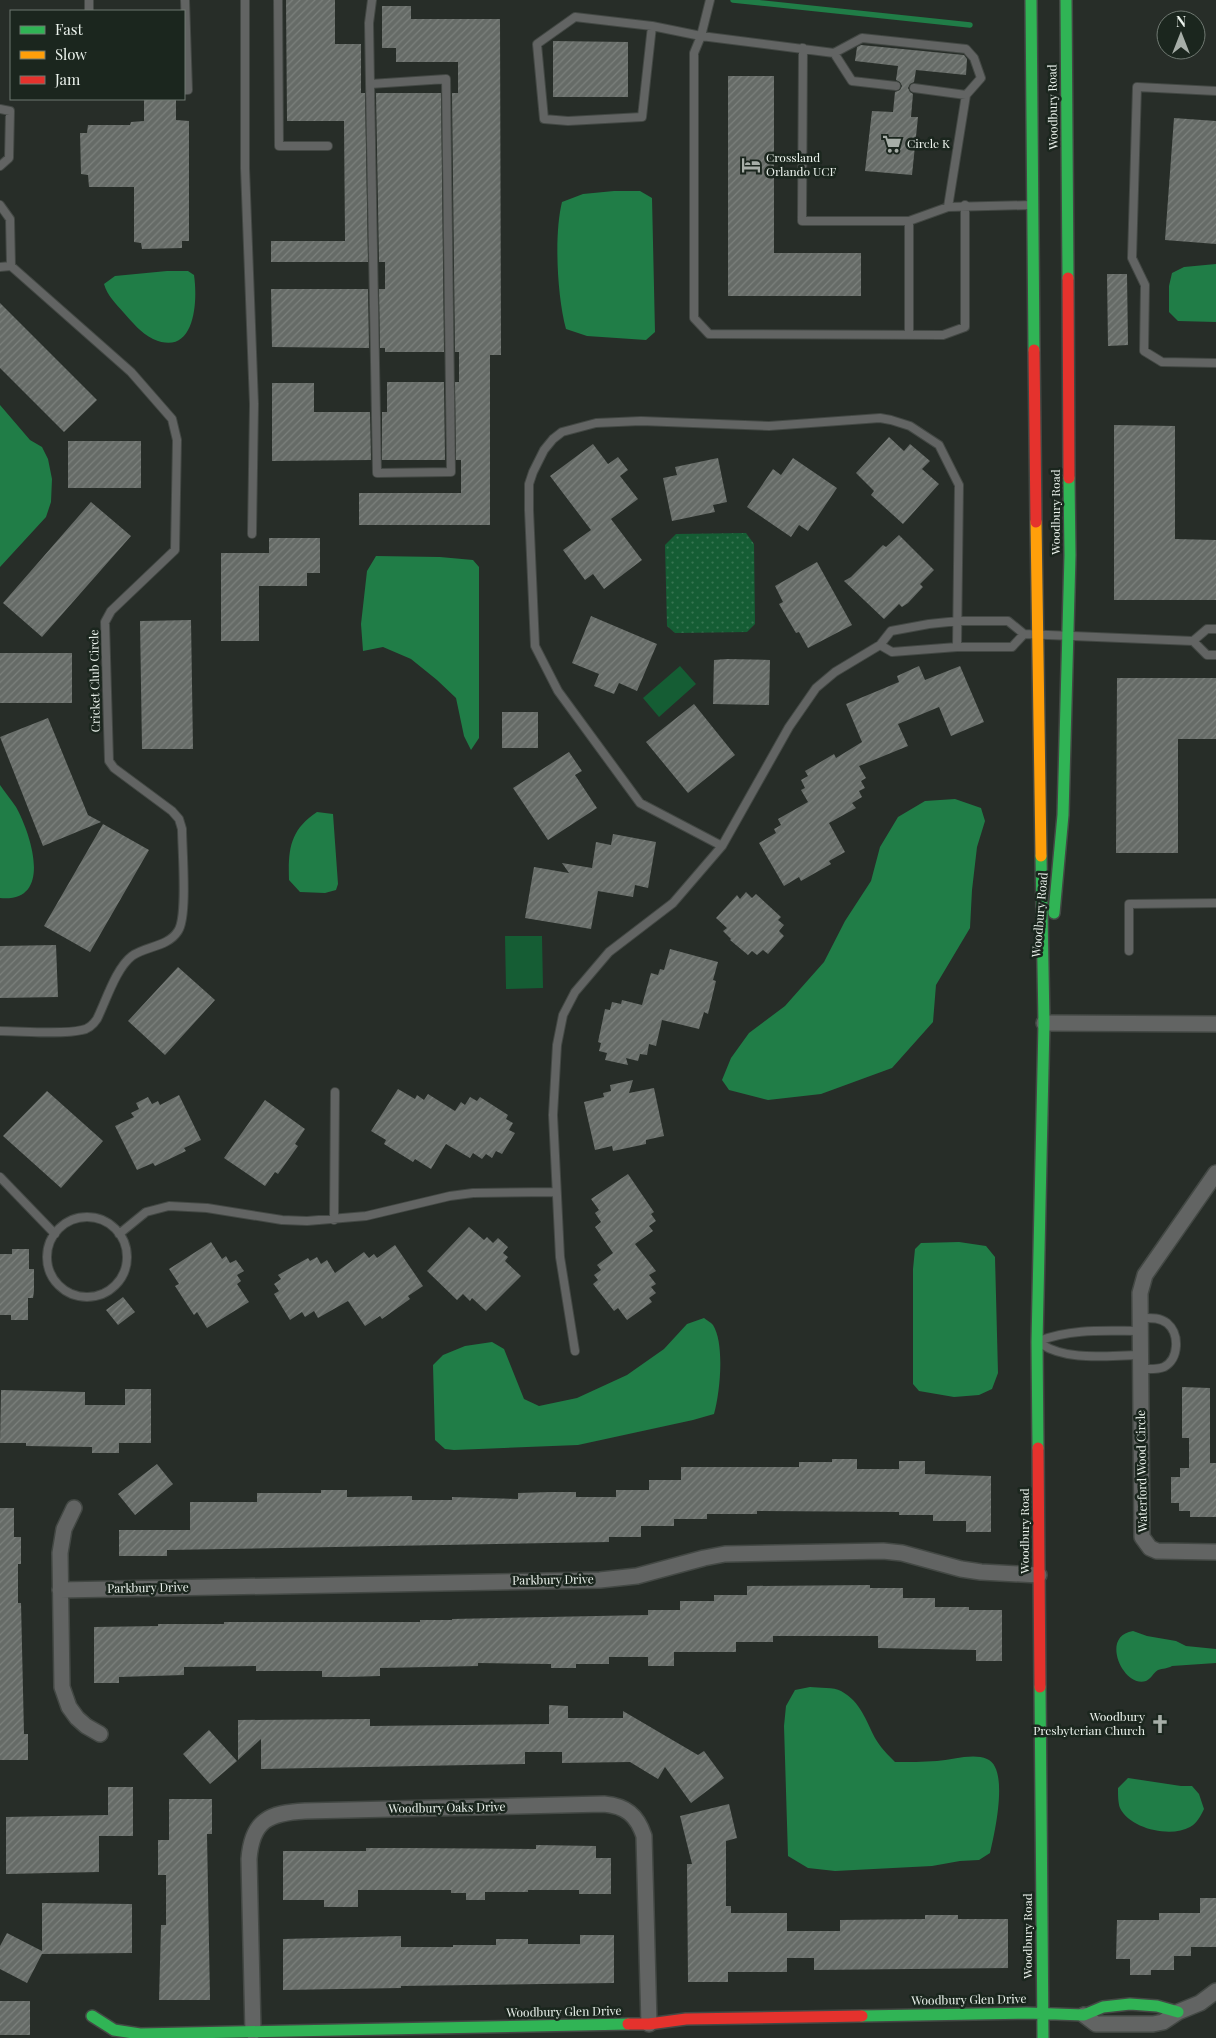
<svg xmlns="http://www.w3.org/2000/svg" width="1216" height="2038" viewBox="0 0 1216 2038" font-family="'Playfair Display',serif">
<defs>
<pattern id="park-dots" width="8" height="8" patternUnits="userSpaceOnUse" patternTransform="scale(1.25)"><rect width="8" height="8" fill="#155d34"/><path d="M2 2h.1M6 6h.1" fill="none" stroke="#377552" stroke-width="1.8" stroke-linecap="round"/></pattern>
<pattern id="building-hatch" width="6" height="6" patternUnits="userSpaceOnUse" patternTransform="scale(1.25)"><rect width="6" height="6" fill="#666b67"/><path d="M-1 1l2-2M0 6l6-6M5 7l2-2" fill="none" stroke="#7c817d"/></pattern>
</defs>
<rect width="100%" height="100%" fill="#272d28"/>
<path fill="#155d34" d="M680,666L696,684L659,717L643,698Z
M505,936H542L543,988L506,989Z"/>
<path fill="url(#park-dots)" d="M746,533L754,544L755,624L747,632L675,633L667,626L665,545L676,534Z"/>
<path fill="#207d47" d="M614,191H640L652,198L655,332L646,340L587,336L566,329C557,296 554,234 562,202L583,194Z
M1216,264V322L1178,321L1169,312V286L1172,273L1184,267Z
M167,271H188L194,275C198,302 195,358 153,339C141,333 132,322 124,313C116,304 107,295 104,284L115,276Z
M0,405L30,440L42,447L48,459L52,479L51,502L46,517L0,567Z
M376,556L440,557L473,560L479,567V738L471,750L464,736L456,698L437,680L411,659L383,647L363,651L361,624L367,571Z
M0,785C5,792 11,800 16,807C31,834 54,903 0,898Z
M955,799L981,808L985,821L977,847L972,890L970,928L936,985L933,1022L892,1068L821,1094L768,1100L729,1090L722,1080L731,1058L749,1033L785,1006L824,962L845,921L871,881L880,847L898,817L925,801Z
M317,812L333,814L338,884L336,890L325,893L300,892L289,880C288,849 290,830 317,812Z
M959,1242L986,1246L995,1257L998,1373L992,1389L979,1395L954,1397L919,1391L913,1384V1269L915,1249L921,1243Z
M704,1318C706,1320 711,1322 713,1325C725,1344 720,1393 714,1414L693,1420L578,1445L454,1450L445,1449L435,1440L433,1365L443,1355L465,1346L492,1342L504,1349L524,1399L539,1406L577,1398L627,1375L664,1349L687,1324Z
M1133,1631L1147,1636L1176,1641L1186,1646L1216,1649V1663L1172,1666C1167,1669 1163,1668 1158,1670C1153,1673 1151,1679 1146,1681C1124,1689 1099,1636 1133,1631Z
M810,1687C819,1688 834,1687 841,1691C861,1702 866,1721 875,1738C880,1747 888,1755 895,1762C909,1762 923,1762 937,1761C952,1760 973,1753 987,1759C1010,1768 994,1835 990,1853L979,1860L960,1861L932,1866L835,1871L808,1868L788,1856L784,1726L786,1706L795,1690Z
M1128,1778L1181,1786H1192L1199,1794L1204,1809C1200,1817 1197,1823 1190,1827C1171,1838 1130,1829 1120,1808C1118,1803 1118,1794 1118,1788Z"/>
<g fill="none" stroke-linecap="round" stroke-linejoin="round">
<path stroke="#207d47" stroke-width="5.5" d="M733,0L970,25"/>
</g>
<path fill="url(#building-hatch)" d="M286,0H335V44H361V93H365L368,262H271V241H345L344,121H287Z
M382,6H411V19H500L501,355H490V525H359V493H461V460H456L455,382H459V352H455L452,93H458V62H396V48H382Z
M553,41L628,42V97H553Z
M861,45L964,55L967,59L966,75L916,70L914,82L910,84L908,88L910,92L913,94L911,117H918L912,175L865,171L872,111L893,112L895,92L900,90L902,86L900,82L896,80L898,66L855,61L857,47Z
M728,76H774V253H861V296H728Z
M376,93H441L444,352H385V348H380L379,289H385V262H379Z
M144,99H176V120L189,121V241H182V248L142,249L141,243L134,242V187H89L88,175L81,174L80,133H87L88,125H130L131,122L144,121Z
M1174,118L1216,121V244L1165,240Z
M1107,274H1127L1128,345L1108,346Z
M271,289H368L369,348L272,347Z
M0,303L97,400L64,432L0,368Z
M387,382H444L445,460H382V412H387Z
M272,383H314V412H370L371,460L272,461Z
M1114,425L1175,426V539L1216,540V600H1114Z
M889,437L904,451L910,444L930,461L922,469L939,484L903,524L871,495L874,491L856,473Z
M68,441H141V488H68Z
M593,444L608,464L618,457L628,470L620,476L638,499L611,519L642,560L604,589L593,574L585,580L563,550L591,530L550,476Z
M718,458L727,502L713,505L715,512L672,521L663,478L677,475L675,467Z
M793,458L837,488L808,531L799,525L791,537L747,507L773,469L781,475Z
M91,502L131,536L42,637L3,603Z
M899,535L934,570L920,584L923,587L908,603L902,607L899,604L884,619L844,581L851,577L883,545L886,547Z
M269,538H320V573H307V586H259V641H221V553H269Z
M817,562L852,625L808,648L799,632L796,633L779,604L783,602L775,586Z
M591,616L657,644L637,691L619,683L614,694L594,686L599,674L572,663Z
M191,620L193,749H142L140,621Z
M0,653H72V703H0Z
M727,659L770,660L769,705L713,704L714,660Z
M919,666L925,680L960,666L984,722L951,736L939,707L898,724L908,746L859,766L866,778L861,781L865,788L859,791L862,797L852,803L856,808L829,823L845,852L829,861L831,864L801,881L799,877L784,886L759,843L776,833L774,829L781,825L778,819L808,802L801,790L805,788L801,780L808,776L805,771L834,754L836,758L862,742L846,704L899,682L897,676Z
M1117,678H1216V739H1178V853H1116Z
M694,704L735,755L688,793L646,742Z
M502,712H538V748H502Z
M48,718L88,815L101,822L43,846L0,737Z
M569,752L582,771L575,775L597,808L548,840L513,788Z
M103,824L149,850L90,952L44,926Z
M613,834L656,842L648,888L635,885L633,897L598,891L591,929L525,918L534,867L569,873L562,863L592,868L596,842L611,845Z
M746,892L752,898L756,894L781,917L778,920L784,925L779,931L784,936L768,954L763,950L757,955L752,951L748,955L730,940L731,939L723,931L727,928L716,918L737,895L740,899Z
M56,945L58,997L0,998V946Z
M670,949L718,962L713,980L716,981L708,1014L704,1012L699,1029L662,1020L656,1046L649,1044L647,1055L640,1054L638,1061L626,1058L628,1065L605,1060L607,1053L599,1051L601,1043L598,1042L605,1009L610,1010L612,1002L621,1004L622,1000L642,1005L651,973L658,975L660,969L664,970Z
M178,967L215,1000L165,1055L128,1021Z
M633,1080L629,1093L654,1088L664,1136L646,1140V1144L613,1151L612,1146L595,1150L584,1102L604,1097L603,1093L611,1091L610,1085Z
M398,1089L415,1099L417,1095L424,1100L428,1094L455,1111L461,1102L465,1105L470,1097L477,1101L480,1097L508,1115L506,1119L513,1123L509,1130L515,1133L502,1154L496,1151L492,1158L486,1154L482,1159L473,1153L470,1158L446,1144L431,1169L415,1159L413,1162L384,1144L386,1140L371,1131Z
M47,1091L103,1141L61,1188L3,1136Z
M179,1095L201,1140L184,1148L186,1151L155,1166L153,1163L137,1170L115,1126L134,1117L131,1113L139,1109L136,1103L148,1097L152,1104L158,1101L160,1105Z
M265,1100L305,1129L295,1144L298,1146L278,1174L275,1172L265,1186L224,1158Z
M628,1174L654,1212L651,1214L656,1221L649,1226L653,1231L635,1244L656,1271L649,1275L656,1284L651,1287L656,1293L649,1298L652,1302L627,1320L618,1308L614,1311L593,1284L598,1280L594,1275L601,1270L597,1265L613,1253L595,1227L601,1222L595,1213L599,1210L591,1199Z
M469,1227L484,1240L487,1237L493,1243L498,1238L508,1247L503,1253L508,1257L505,1261L521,1276L486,1311L472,1298L470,1301L463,1294L457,1300L427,1271Z
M211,1242L222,1259L226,1256L230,1263L236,1260L244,1271L237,1275L241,1281L237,1284L249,1302L207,1328L197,1312L194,1315L188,1306L175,1286L179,1284L169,1269Z
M395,1245L423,1286L408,1296L410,1299L382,1319L380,1316L365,1326L348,1301L318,1318L314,1311L305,1317L302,1312L290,1320L274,1294L279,1291L274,1284L281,1279L278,1275L308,1258L310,1261L317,1257L321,1264L327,1260L335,1273L364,1252L369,1258L374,1254L377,1258Z
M12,1249H29V1269H34V1291L33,1298H28V1320H11V1315H0V1254H12Z
M123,1297L135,1312L118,1325L106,1310Z
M1182,1387L1210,1388V1463H1216V1517H1190V1511H1179V1503H1171V1477H1180V1468H1189V1438H1182Z
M125,1389H151V1443H119V1453H92V1447L26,1446V1443H0L1,1390L85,1392V1405H125Z
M832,1459H857V1469H899V1461H925V1474L991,1476V1532H966V1521H933V1515H899V1512L757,1511V1514H707V1519H674V1526H641V1537H609V1542L167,1550V1556H119V1530H190V1502H257V1493H321V1490H347V1497L412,1496V1500H452V1497L518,1499V1493L551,1492H576V1497H616V1490H649V1480H681V1467H799V1462H832Z
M157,1464L173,1484L135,1515L118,1494Z
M0,1508H14V1537H21V1564H18V1603H21L24,1734H28V1760H0Z
M870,1585V1588H903V1598H935V1607H969V1610H1002V1661H976V1650L878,1648V1636H773V1642H736V1652H674V1666H648V1657H609V1664H576V1668H551V1664L478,1663V1666L380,1668V1676L347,1677H322V1671H256V1666L184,1667V1675L119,1677V1683H94V1627L158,1626V1624H224V1622H420V1620H452V1619L648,1615V1610H680V1601H714V1595H747V1586Z
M549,1705L568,1706V1718H623V1711L698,1755L704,1751L724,1778L691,1803L665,1767L658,1779L630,1762L562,1763V1752H525V1764L261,1769V1739L238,1760V1720L370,1719V1726L549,1724Z
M209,1730L237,1761L210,1784L183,1754Z
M108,1787H133V1836H99V1872L6,1874V1817L108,1815Z
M169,1799H212V1834H207L210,2000H159L161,1925H166V1875H158V1840H169Z
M729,1804L737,1838L726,1841V1906H731V1913H787V1931H840V1920L925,1919V1915H958V1919H1008V1968L814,1970V1958H787V1972H728V1982H688L687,1864H692L680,1816Z
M536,1845L596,1846V1858H611V1894H579V1890H528V1892H485V1900H466V1893H451V1890H358V1907H324V1900H283V1851H366V1848H408L536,1849Z
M1200,1898H1216V1947H1191V1956H1174V1970H1151V1975H1130V1959H1116L1117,1920H1159V1913H1200Z
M42,1903L132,1904V1953L42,1954L27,1983L0,1969V1946L7,1933L42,1951Z
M580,1935H614V1983L401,1986V1988L283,1990V1939L401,1936V1947H453V1945H496V1939H528V1944H580Z
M0,2001H30V2035H0Z"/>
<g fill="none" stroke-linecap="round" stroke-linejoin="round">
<g stroke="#434844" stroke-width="10">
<path id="lane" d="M245,0V168L254,404L252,534
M278,0L279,146H328
M89,11V0
M652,26L642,117L568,121L544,119L537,44L575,17L652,26L701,36L710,0
M803,48L802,221H909L948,207
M834,53L852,81L896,86
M370,84L446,79L451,472L377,473L370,84L369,23L372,0
M914,88L966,95L948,207L1032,205
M184,90H188L185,0
M1216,91L1137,87L1132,258L1145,285L1144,351L1162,362L1216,363
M0,109L10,111L9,158L0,166
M0,205L10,219L11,266
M965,205V327L943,335L709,334L694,318V53L701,36L834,53L862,38L966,49L974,58L981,78L966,95
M909,221V334
M0,267L11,266L131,372L172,419L177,440L175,550L111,611L105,622L109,761L114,768L172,811L179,819L182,829C182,849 188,917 178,931C168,947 146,946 132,956C116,968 106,1001 97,1019C93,1025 89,1029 82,1030C62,1035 22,1031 0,1031
M1193,641L1207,655H1216
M880,645L892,652L957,647H1012L1024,634
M722,846L640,803L558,691L535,646L529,510V484L533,472L544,450L553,439L562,432L596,423L641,421L769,426L880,418L891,420L910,426L939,445L959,485L957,647
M1129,951V904L1216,903
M0,1177L55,1234
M47 1257a40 40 0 1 1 80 0a40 40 0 1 1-80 0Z
M334,1220L335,1092
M119,1234L146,1212L169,1206L207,1208L282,1220L307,1221L366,1216L450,1196L473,1193L556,1192
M1141,1318C1150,1318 1159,1317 1167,1323C1180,1334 1179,1359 1164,1367C1157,1370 1148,1369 1141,1369
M1039,1341C1072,1328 1106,1331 1141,1331
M1041,1344C1069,1362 1109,1355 1141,1355
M575,1351L560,1257L553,1115L557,1045L563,1015L575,992L609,952L673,903L722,846L789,727L816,688L835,672L880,645L891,631L929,624L958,621H1008L1024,634L1193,641L1207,629H1216"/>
</g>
<g stroke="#434844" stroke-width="18">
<path id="street" d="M1044,1023L1216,1024
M1216,1173L1145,1275L1140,1293L1142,1537L1150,1548L1157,1551L1216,1552
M74,1508L64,1529L60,1553L62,1687L69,1707L77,1718L86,1726L100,1734
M60,1590L600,1580L637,1576L704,1558L725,1554L883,1551L902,1553L961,1569L981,1572L1039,1575
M1084,2015L1096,2024H1153L1163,2022L1178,2012L1200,2003L1216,1991
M253,2032L249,1859C252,1820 269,1813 305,1811L604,1804C626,1806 637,1815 644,1836L649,2024"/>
</g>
<g stroke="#434844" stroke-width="14">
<path id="fast" d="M1031,0L1034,350
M1066,0L1068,278
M1054,913L1063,815L1070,555L1069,478
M1038,1448L1037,1342L1044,1023L1041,856
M1040,1687L1043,2038
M92,2016L114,2030L140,2034L628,2024
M862,2016L1027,2013L1084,2015L1103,2007L1130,2004L1157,2006L1178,2012"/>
</g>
<g stroke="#434844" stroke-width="14">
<path id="slow" d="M1036,522L1041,856"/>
</g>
<g stroke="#434844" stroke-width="14">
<path id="jam" d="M1068,278L1069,478
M1034,350L1036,522
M1038,1448L1040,1687
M628,2024H649L686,2019L862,2016"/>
</g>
<use href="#lane" stroke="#626463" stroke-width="8"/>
<use href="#street" stroke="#626463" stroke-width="15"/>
<use href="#fast" stroke="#30b455" stroke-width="11"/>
<use href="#slow" stroke="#ff9f0a" stroke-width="11"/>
<use href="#jam" stroke="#e5322d" stroke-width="11"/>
</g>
<defs>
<g id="supermarket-bare" transform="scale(1.5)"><path d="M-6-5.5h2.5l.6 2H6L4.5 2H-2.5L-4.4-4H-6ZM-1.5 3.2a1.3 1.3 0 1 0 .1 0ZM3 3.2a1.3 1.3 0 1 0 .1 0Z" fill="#a7aea8" stroke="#1b261e" stroke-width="2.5" paint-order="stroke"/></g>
<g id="hotel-bare" transform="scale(1.5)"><path d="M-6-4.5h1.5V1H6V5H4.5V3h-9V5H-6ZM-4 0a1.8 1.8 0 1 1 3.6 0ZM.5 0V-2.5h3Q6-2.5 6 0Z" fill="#a7aea8" stroke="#1b261e" stroke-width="2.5" paint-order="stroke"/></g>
<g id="church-bare" transform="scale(1.5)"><path d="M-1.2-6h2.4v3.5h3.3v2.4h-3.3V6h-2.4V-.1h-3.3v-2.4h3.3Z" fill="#a7aea8" stroke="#1b261e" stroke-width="2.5" paint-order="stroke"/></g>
</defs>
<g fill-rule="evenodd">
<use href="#supermarket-bare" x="892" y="144"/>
<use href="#hotel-bare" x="751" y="165"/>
<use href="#church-bare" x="1160" y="1724"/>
</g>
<g text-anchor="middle" stroke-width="5" stroke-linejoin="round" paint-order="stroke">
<g font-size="12" fill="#ecf3ed" stroke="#1b261e">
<text transform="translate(1053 107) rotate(-91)" y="4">Woodbury Road</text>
<text transform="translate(1056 512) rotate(-90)" y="4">Woodbury Road</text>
<text transform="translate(95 681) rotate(-91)" y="4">Cricket Club Circle</text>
<text transform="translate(1040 915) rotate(-85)" y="4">Woodbury Road</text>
<text transform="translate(1142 1471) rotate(-91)" y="4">Waterford Wood Circle</text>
<text transform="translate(1025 1531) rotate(-90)" y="4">Woodbury Road</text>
<text transform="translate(553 1580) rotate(-1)" y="4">Parkbury Drive</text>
<text transform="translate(148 1588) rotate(-1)" y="4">Parkbury Drive</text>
<text transform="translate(447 1808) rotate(-1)" y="4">Woodbury Oaks Drive</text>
<text transform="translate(1028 1936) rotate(-90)" y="4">Woodbury Road</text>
<text transform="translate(969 2000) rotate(-1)" y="4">Woodbury Glen Drive</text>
<text transform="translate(564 2012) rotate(-1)" y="4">Woodbury Glen Drive</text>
</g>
<g font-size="12" fill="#ecf3ed" stroke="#1b261e" text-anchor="start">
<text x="907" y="148">Circle K</text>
<text x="766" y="162">Crossland<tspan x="766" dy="14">Orlando UCF</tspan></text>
<text x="1145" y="1721" text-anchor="end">Woodbury<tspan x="1145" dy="14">Presbyterian Church</tspan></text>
</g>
</g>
<rect x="10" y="10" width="175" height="90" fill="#1b261e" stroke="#6f7871"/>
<rect x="20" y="26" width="25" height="8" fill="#30b455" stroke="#6f7871"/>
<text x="55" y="35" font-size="15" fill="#ecf3ed">Fast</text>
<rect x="20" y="51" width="25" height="8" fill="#ff9f0a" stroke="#6f7871"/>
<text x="55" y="60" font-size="15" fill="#ecf3ed">Slow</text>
<rect x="20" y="76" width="25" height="8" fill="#e5322d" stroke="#6f7871"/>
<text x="55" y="85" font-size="15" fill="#ecf3ed">Jam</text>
<g transform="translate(1181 35)"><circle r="24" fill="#1b261e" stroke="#6f7871"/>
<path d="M0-4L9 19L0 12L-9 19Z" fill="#a7aea8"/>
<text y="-8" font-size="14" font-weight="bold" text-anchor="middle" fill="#ecf3ed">N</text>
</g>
</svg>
